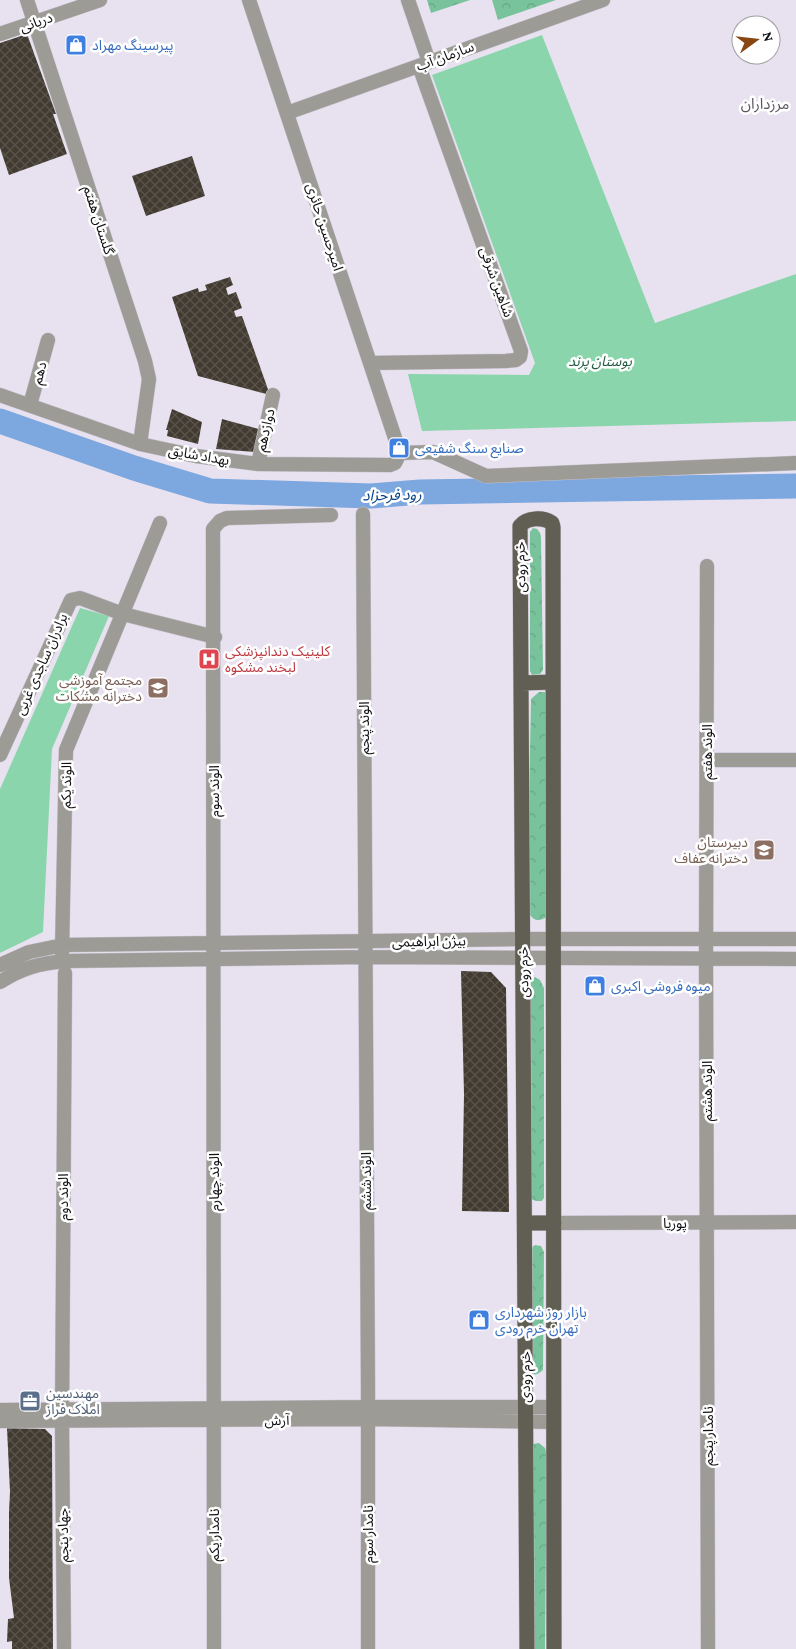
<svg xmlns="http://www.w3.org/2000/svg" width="796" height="1649" viewBox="0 0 796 1649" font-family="'Crimson Pro','Noto Sans Arabic',serif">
<defs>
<pattern id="forest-crowns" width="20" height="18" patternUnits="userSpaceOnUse" patternTransform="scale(1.25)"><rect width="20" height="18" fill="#78c39b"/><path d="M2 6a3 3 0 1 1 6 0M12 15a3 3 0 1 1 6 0" fill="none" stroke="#67a685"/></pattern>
<pattern id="building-cross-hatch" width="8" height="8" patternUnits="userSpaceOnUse" patternTransform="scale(1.25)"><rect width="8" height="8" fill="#423b31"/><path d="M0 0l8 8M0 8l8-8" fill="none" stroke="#5a544c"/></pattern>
</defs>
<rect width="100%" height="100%" fill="#e8e2f0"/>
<path fill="#8ad5ac" d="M542,35L655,323L796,274V421L422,431L408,374L529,375L535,363L432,75Z
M80,608L109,616L52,749L43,932L0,953V789Z"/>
<path fill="url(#forest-crowns)" d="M427,0H470L431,13Z
M492,0H556L498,20Z
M533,528L537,529L540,533L541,538L543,670L540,674L532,675L530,671V532Z
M539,692H545L548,697V916C538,923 533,921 527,910L531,699Z
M535,977L540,980L544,988V1198L542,1201H536L531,1199L530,984L531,979Z
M535,1245L541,1246L544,1252L543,1370C538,1374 536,1376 530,1373V1249Z
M539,1443L545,1448L547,1455L545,1649H531L533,1444Z"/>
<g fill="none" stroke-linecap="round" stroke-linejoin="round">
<path stroke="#7ca7df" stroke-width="25" d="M0,421L134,468L210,491L371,496L420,492L796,486"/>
</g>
<path fill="url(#building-cross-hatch)" d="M27,34L56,114H53L67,154L9,175L0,148V43Z
M192,156L205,196L146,216L132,176Z
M230,277L233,285L226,288L228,295L236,292L242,308L234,311L236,317L242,316L270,395L198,376L172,297L198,288L199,292L207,290L205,285Z
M172,409L202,422L198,444L167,436L168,430H166Z
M222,419L262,430L255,452L216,449Z
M461,971L491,972L506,988L509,1212L462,1211L464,1094Z
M7,1428L45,1429L52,1436L53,1649H12V1641L7,1642L8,1619L14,1618L9,1578V1512L10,1492Z"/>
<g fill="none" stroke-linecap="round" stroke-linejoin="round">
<g stroke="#c6c0cd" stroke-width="15">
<path id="minor" d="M27,0L145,361L149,379L140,444
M249,0L400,453
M408,0L429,62
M0,34L100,0
M287,113L603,0
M370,363L506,361L516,360L520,357L521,351L419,66
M0,395L140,444L196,456L258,464L390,465L395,463L400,453
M30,405L48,340
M400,453L433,452L486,476L796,463
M258,464L273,395
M363,514L368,1386V1649
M707,566L706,958L708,1649
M0,755L71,600L80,598L123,614L215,637
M707,760H796
M62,953L66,750L160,523
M0,965L29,952L63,945L522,939H796
M0,982C22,968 40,963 66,961L365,957L796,959
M554,1223L796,1222
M0,1410L368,1407H554
M0,1421L368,1419L554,1422
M64,1649L62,1421L65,973
M214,1649L213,529L220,521L227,518L331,515"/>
</g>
<g stroke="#c6c0cd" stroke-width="16">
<path id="major" d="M522,683L553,682
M525,1223H554
M527,1649L520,526C527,517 543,517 552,523L553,527L554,1649"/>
</g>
<use href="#minor" stroke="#9d9b95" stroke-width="14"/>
<use href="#major" stroke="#615f54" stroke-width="15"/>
</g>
<defs>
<g id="shop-square" transform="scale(1.125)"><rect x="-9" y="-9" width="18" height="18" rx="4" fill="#3f7fe0" stroke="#fff"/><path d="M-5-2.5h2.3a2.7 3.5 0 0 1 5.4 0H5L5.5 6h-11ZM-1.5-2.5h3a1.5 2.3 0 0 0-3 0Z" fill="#fff"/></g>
<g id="hospital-square" transform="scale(1.125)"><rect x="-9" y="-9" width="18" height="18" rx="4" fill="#e0444e" stroke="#fff"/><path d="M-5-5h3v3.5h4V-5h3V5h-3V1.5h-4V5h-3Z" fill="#fff"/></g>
<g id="school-square" transform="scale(1.125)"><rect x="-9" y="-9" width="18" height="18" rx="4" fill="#8d6e63" stroke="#fff"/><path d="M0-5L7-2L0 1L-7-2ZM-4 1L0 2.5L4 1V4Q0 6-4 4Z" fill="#fff"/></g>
<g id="office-square" transform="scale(1.125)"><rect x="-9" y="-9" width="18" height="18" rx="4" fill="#5c6f8a" stroke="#fff"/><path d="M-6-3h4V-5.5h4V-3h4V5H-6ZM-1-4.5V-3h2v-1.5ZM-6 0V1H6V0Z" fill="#fff"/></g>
</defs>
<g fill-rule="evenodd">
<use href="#shop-square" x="76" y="45"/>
<use href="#shop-square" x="399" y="448"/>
<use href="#hospital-square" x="209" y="659"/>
<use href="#school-square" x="158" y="688"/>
<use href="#school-square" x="764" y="850"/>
<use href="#shop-square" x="595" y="986"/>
<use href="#shop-square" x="479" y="1320"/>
<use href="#office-square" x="30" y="1401"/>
</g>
<g text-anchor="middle" stroke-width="5" stroke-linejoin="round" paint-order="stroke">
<g font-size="14" fill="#111014" stroke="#fff">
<text transform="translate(36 22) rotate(-19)" y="5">دریانی</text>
<text transform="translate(445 56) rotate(-20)" y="5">سازمان آب</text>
<text transform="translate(99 220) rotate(72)" y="5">گلستان هفتم</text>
<text transform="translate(325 227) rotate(72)" y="5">امیرحسین حائری</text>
<text transform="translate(497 282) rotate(70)" y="5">شاهین شرقی</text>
<text transform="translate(39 373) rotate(-75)" y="5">دهم</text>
<text transform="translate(265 430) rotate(-77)" y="5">دوازدهم</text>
<text transform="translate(199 455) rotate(10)" y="5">بهداد شایق</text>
<text transform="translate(520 567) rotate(-91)" y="5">خرم رودی</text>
<text transform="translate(41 664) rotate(-66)" y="5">برادران ساجدی غربی</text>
<text transform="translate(364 728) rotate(-90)" y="5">الوند پنجم</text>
<text transform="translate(707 752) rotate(-90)" y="5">الوند هفتم</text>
<text transform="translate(66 785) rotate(-89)" y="5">الوند یکم</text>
<text transform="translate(214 791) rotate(-90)" y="5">الوند سوم</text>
<text transform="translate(429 941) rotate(-1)" y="5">بیژن ابراهیمی</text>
<text transform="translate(523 972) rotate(-91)" y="5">خرم رودی</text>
<text transform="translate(707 1091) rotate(-90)" y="5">الوند هشتم</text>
<text transform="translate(366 1181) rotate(-90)" y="5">الوند ششم</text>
<text transform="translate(214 1182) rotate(-90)" y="5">الوند چهارم</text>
<text transform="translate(63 1197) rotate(-90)" y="5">الوند دوم</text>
<text x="675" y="1228">پوریا</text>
<text transform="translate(525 1377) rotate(-90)" y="5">خرم رودی</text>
<text transform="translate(277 1420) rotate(-1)" y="5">آرش</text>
<text transform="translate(708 1436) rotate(-90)" y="5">نامدار پنجم</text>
<text transform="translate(368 1534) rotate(-90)" y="5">نامدار سوم</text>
<text transform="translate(63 1535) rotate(-91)" y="5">جهاد پنجم</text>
<text transform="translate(214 1535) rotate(-90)" y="5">نامدار یکم</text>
</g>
<g font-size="14" fill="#366cbe" stroke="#fff" text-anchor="start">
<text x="92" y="50">پیرسینگ‌ مهراد</text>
<text x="415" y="453">صنایع سنگ شفیعی</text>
<text x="611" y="991">میوه فروشی اکبری</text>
<text x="495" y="1317">بازار روز شهرداری<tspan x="495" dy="16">تهران خرم رودی</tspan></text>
</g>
<g font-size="14" font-style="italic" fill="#20593e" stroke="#fff">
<text x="600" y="366">بوستان پرند</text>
</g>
<g font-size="14" fill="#be3a42" stroke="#fff" text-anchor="start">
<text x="225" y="656">کلینیک دندانپزشکی<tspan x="225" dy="16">لبخند مشکوه</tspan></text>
</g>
<g font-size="14" fill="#785e54" stroke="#fff" text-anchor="end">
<text x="142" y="685">مجتمع آموزشی<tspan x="142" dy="16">دخترانه مشکات</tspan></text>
<text x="748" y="847">دبیرستان<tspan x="748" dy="16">دخترانه عفاف</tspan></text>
</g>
<g font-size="14" fill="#4e5e75" stroke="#fff" text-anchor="start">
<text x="46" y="1398">مهندسین<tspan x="46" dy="16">املاک فراز</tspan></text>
</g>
<g font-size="15" fill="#5a5560" stroke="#fff">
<text x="765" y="109">مرزداران</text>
</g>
<g font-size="15" font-style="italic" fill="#074386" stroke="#fff">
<text transform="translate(392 495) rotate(-1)" y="5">رود فرحزاد</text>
</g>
</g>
<g transform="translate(756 40) rotate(75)"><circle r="24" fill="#ffffff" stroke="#a09fa1"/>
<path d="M0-4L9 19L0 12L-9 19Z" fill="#874612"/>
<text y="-8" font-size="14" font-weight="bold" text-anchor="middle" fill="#111014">N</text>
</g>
</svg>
